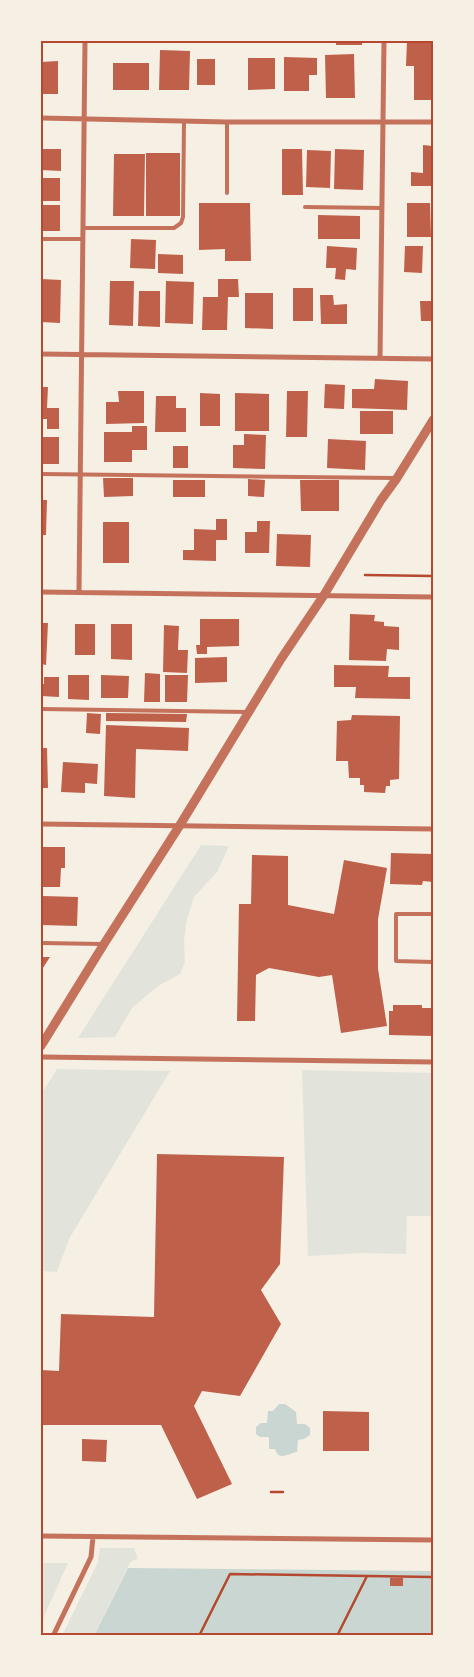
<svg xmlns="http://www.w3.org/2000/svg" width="474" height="1677" viewBox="0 0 474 1677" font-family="'PT Sans Narrow',sans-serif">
<rect width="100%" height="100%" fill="#f6efe4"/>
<path fill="#e2e4dc" d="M201,845L229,846L217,872L194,897L187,919L184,940L185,962L180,974L158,986L132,1008L115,1037L78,1038Z
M57,1069L170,1071L69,1239L57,1272L41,1271V1094Z
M302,1070L433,1073V1216H407L406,1254L362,1253L308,1256Z
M100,1548H134L138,1559L134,1560L130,1563L94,1636H62L98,1562Z
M41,1563H68L41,1623Z"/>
<path fill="#c9d6d2" d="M279,1404H285L296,1412L297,1424H305L310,1428V1435L304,1439L298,1440L297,1452C288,1453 279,1462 275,1449H269V1437H260L256,1434V1427L261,1423H267L268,1411H273Z
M128,1568L433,1571V1636H94Z"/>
<path fill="#bf614a" d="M336,41H362V45H336Z
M407,41H433V100H414V66H406Z
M160,50L190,51L189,90H159Z
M354,54L355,98H326L325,55Z
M284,57L317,58V75H309V91H284Z
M248,58H275V89L248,90Z
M197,59H215V85H197Z
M58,61V94H41V62Z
M113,63H149V90H113Z
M423,145L433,146V186H411V172L423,173Z
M41,149H61V171L41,170Z
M282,149H302L303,195H282Z
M335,149L364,150L363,190L334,189Z
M307,150L331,151L330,188L306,187Z
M146,153H180V216H146Z
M114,154H145L144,216H113Z
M41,178H60V201H41Z
M199,203H250L251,261H225V249L199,250Z
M407,203H430L431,237H407Z
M41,205H60V231H41Z
M318,215L360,216V239H318Z
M131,239L156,240L155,269L130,268Z
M327,246L357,248L356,270L346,269L345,280L335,279L336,268H326Z
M405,246H423L422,273L404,272Z
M158,254L183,255V274L158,273Z
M41,279L61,280L60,323L41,322Z
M218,279H238L239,297H228L227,330H202L203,297H218Z
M110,281H134L133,326L109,325Z
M166,281L194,282L193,324L165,323Z
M293,288H313V321H293Z
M139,291H160V327L138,326Z
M245,293H273V329L245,328Z
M320,295H333L334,305L347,304V324H321Z
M420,301H433V321H421Z
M375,379L408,381L407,410L352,408V389H374Z
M325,384L345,385L344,409L324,408Z
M41,387H48L47,408H59V429H47V419H41Z
M118,391H144V423L106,424V402H119Z
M287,391H308L307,437H286Z
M200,393L220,394V426H200Z
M235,393L269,394V431H235Z
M156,396H176V408H186V432H155Z
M360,411H393V434H360Z
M132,426H147V450H132V462H104V432H132Z
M244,434L266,435L265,469L233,468V445H244Z
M41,437H59V464H41Z
M328,439L366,441L365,470L327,468Z
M173,446H188V468H173Z
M103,478H133V496L104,497Z
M248,479L265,480L264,497L248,496Z
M173,480H205V497H173Z
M300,480H339V511H301Z
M41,500H47L46,535H41Z
M216,519H227V540H216V561L183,560V550H194V529L216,530Z
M257,521H270L269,553H245V532H257Z
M103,522H129V563H103Z
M277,534L311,535L310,567L276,566Z
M350,614L375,615L374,621L384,622V626L399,627V650L387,649L386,661L349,660Z
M200,619H239V646L207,647V654H197L196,645H200Z
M41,623H48L46,665L41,664Z
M75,624H95V655H75Z
M111,624H132V660L111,659Z
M164,625L179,626L178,650H188L187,673L163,672Z
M227,657V682L195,683V658Z
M334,665L389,666L388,677H410V699L355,698L356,687H334Z
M145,673L160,674V702H144Z
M68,675H89V700L68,699Z
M101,675L129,676L128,698H101Z
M165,675H188L187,702H165Z
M44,677H59V697L41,696V684H44Z
M87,713L101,714L100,734L86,733Z
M106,713L187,714L186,722L106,721Z
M352,715L400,716L399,779L390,780V786H386L385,793L364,792V785H360V778H349L348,761H336L337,721L351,720Z
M106,725L189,728L188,751L136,749L135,798L104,796Z
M41,748H47L48,788H41Z
M63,762L98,764L97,784L85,783V793L61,792Z
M41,847H65V868H61L60,887H41Z
M391,853L433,854V882L423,881L422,885L390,884Z
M252,855L288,856V905L334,914L344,860L387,868L378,919V969L387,1026L341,1033L332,975L319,977L269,968L256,975L255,1021H237L239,904H251Z
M43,896L78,897L77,926L42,925Z
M41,957H50L41,971Z
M393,1005H422V1008H433V1036L389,1035V1011H393Z
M157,1154L284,1157L280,1264L261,1290L281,1324L240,1396L202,1391L194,1406L232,1484L197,1499L161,1425H41V1370L59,1371L61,1314L154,1317Z
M323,1411L369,1412V1451H323Z
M82,1439L107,1440L106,1462L82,1461Z
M390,1578H403V1586H390Z"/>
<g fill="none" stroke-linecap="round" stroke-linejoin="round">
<path stroke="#b5482f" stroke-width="2.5" d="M365,575L433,576
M271,1492H283
M199,1636L230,1574L433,1577
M337,1636L367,1576"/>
<path stroke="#c5725c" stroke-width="4" d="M227,122V193
M305,207L382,208
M83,228H174L181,223L183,217L184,121
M41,239H83
M41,474L395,478
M41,709L247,712
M433,914H396V961L433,962
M41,943L102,944"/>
<path stroke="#c5725c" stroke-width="5" d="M41,118L227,122H433
M41,354L433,359
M380,358L384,41
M41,592L433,597
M79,592L85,41
M41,824L433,829
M41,1057L433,1062
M41,1536L433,1540
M53,1636L91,1557L93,1537"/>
<path stroke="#c5725c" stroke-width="9" d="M41,1046L104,944L180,825L281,659L324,595L381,500L397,478L433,420"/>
</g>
<rect width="474" height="1677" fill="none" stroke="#f6efe4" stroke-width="85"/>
<rect x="42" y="42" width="390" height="1592" fill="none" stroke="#b5482f" stroke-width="2"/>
</svg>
